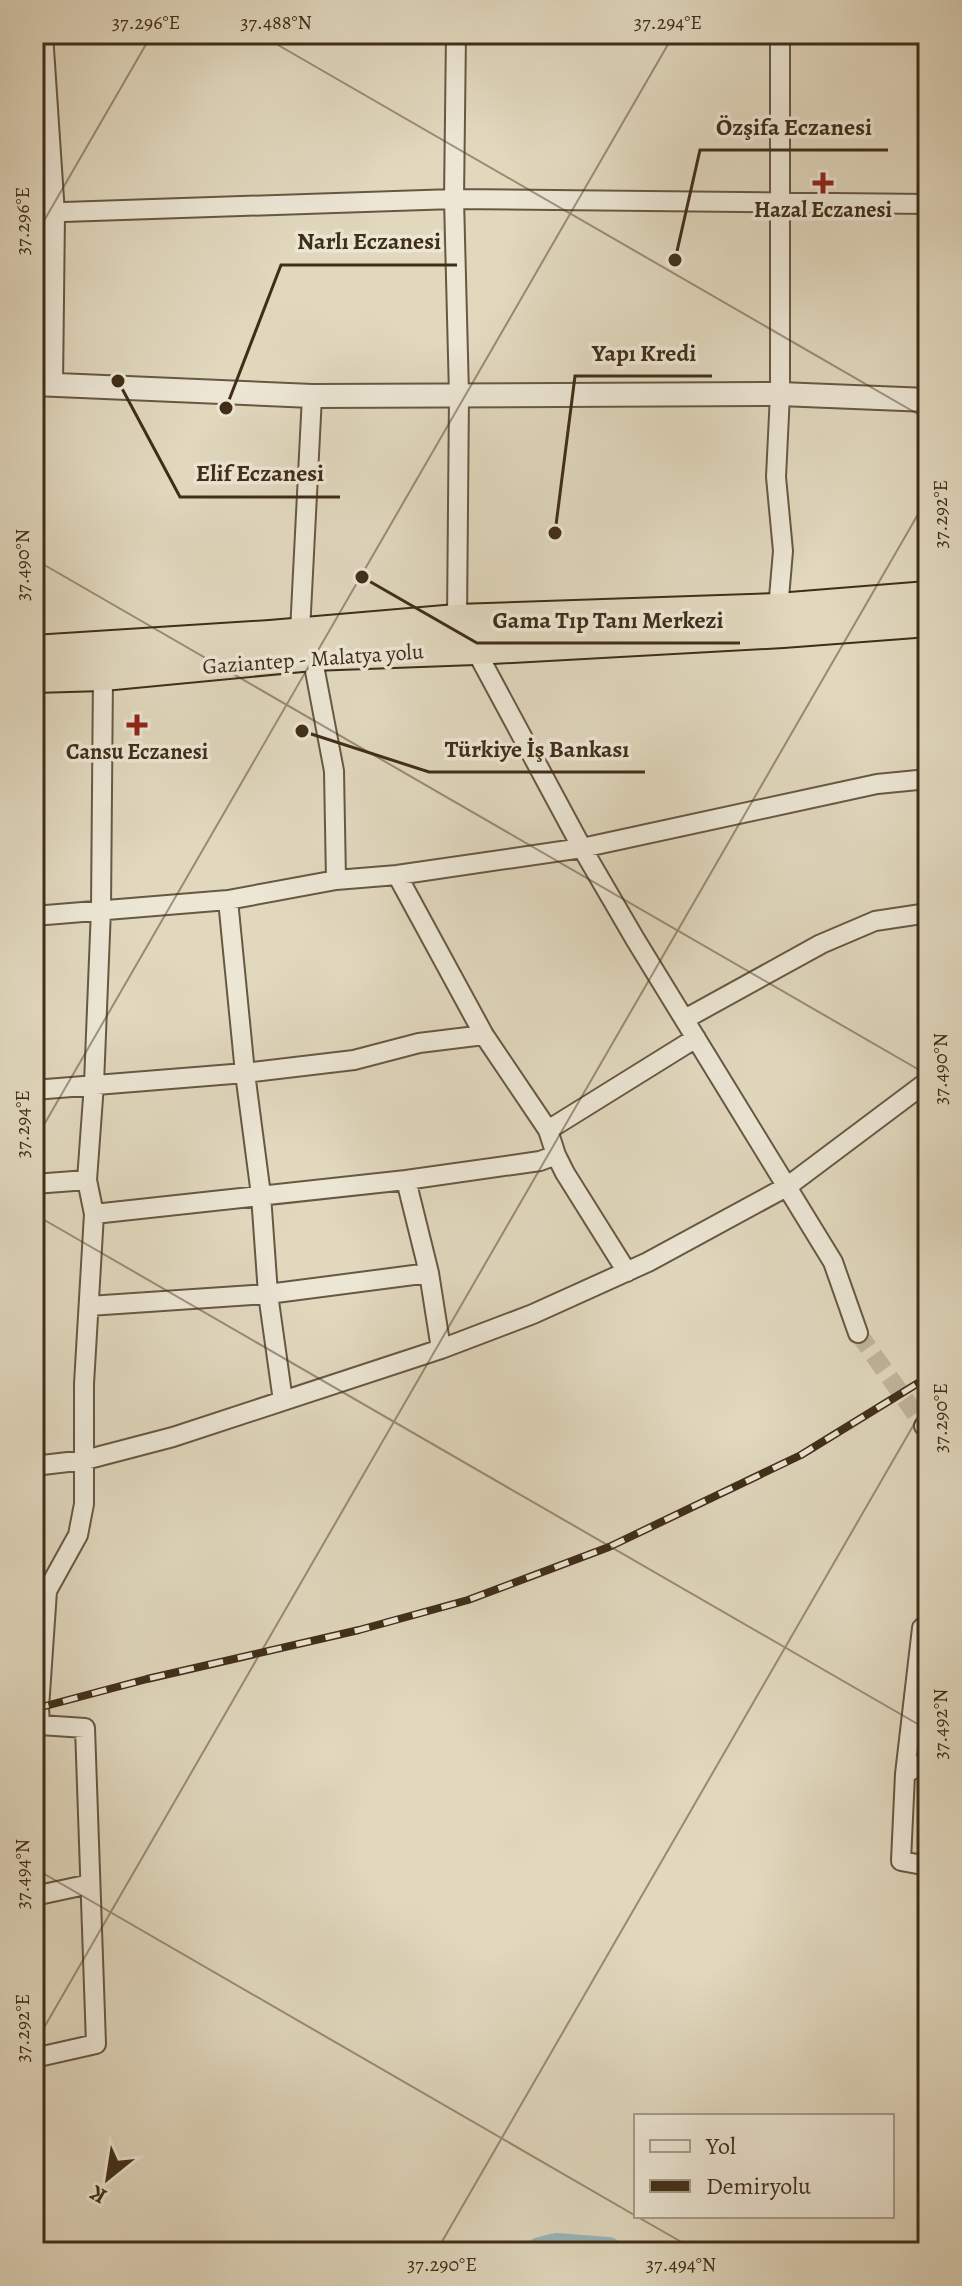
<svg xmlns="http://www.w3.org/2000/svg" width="962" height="2286" viewBox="0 0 962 2286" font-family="Alegreya,serif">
<rect width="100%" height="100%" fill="#e1d8be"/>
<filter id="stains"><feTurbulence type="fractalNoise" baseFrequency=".0025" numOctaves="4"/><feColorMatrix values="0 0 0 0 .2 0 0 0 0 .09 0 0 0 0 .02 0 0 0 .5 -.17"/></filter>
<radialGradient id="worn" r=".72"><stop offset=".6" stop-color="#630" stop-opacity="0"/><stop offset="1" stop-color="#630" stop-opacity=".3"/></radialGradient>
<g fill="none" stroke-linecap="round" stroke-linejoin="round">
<path stroke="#9ab7bd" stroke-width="30" d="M540,2252L556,2248L608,2252"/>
<path stroke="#c1b69d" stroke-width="18" stroke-dasharray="18 9" stroke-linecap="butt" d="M858,1333L924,1426"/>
<g stroke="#685842" stroke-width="22">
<path id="minor" d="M456,34L454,199L459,395L457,620
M34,213L454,199L928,204
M778,609L783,551L776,477L780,394V34
M300,632L312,396
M475,649L582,848L635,939L833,1262L858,1333
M312,655L334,771L336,880
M397,875L484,1035L548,1130L556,1155L565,1173L627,1272
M228,900L245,1073L261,1195L268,1294L283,1401
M34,916L228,900L336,880L397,875L582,848L877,784L928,779
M685,1019L821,944L875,921L928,913
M34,1090L245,1073L354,1060L419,1043L484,1035
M548,1130L696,1038
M406,1180L429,1273L441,1349
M34,1184L87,1180
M94,1214L406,1180L540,1161L556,1155
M89,1306L268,1294L429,1273
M924,1426H928
M34,1466L85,1460L173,1437L441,1349L533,1314L648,1262L788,1186L928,1081
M34,1726L40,1725L39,1708L47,1591L78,1535L84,1504V1384L94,1214L87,1180L94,1084L101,909L103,675
M928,1760L905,1774L901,1861L928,1866
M905,1774L922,1628L928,1623
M34,1896L90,1884
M34,2058L96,2044L85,1728L40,1725"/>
</g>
<g stroke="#685842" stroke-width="26">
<path id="tertiary" d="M41,34L53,214L51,384
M34,384L312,396L780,394L928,400"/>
</g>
<g stroke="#402e18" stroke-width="34">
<path id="trunk" d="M34,651L270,636L457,620L778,609L928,597
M34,677L103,675L312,655L475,649L783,632L928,621"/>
</g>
<use href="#minor" stroke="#ece6d5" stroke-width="18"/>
<use href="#tertiary" stroke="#ece6d5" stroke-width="22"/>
<use href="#trunk" stroke="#e1d8be" stroke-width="30"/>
<g stroke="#402e18" stroke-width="8">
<path id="rail" d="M34,1709L147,1679L359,1630L468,1600L609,1547L801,1455L928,1377"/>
</g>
<use href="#rail" stroke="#ece6d5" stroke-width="5" stroke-dasharray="15" stroke-linecap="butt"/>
</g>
<path fill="none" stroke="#402e18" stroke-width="2" stroke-opacity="0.45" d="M259,34L928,420M34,238L152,34M34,559L928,1075M34,1142L674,34M34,1214L928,1730M34,1868L636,2216M34,2045L928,497M636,2216L699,2252M436,2252L928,1400"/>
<g fill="#8f2418" stroke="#ece6d5" stroke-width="3">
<path d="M819 171h8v8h8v8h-8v8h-8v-8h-8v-8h8z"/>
<path d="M133 713h8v8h8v8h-8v8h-8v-8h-8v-8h8z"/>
</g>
<g text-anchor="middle" stroke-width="7" stroke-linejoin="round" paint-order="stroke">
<g font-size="22" font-weight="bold" fill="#402e18" stroke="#ece6d5">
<text x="823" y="217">Hazal Eczanesi</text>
<text x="137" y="759">Cansu Eczanesi</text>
</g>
<g font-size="22" fill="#402e18" stroke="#ece6d5">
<text transform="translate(313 658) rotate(-4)" y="8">Gaziantep - Malatya yolu</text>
</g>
</g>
<path fill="none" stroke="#402e18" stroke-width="3" d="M675 260L700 150H888M226 408L281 265H457M555 533L575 376H712M118 381L180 497H340M362 577L477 643H740M302 731L429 772H645"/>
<g fill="#402e18" stroke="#ece6d5" stroke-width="3">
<circle cx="675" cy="260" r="8"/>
<circle cx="226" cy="408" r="8"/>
<circle cx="555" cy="533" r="8"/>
<circle cx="118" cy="381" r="8"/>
<circle cx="362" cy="577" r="8"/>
<circle cx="302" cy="731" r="8"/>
</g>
<g font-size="24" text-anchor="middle" font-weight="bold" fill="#402e18" stroke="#ece6d5" stroke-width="7" stroke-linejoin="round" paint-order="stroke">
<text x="794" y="135">Özşifa Eczanesi</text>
<text x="369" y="249">Narlı Eczanesi</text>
<text x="644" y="361">Yapı Kredi</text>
<text x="260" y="481">Elif Eczanesi</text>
<text x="608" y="628">Gama Tıp Tanı Merkezi</text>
<text x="537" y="757">Türkiye İş Bankası</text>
</g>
<rect width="962" height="2286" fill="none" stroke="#e1d8be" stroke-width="88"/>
<rect x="634" y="2114" width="260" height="104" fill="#ece6d5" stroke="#a79c89" stroke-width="2"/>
<rect x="650" y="2140" width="40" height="12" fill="#ece6d5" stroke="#a79c89" stroke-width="2"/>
<text x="706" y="2154" font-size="24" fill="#402e18">Yol</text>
<rect x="650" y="2180" width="40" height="12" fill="#402e18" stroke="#a79c89" stroke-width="2"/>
<text x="706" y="2194" font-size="24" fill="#402e18">Demiryolu</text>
<g transform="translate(108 2178) rotate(210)" stroke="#ece6d5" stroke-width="6" paint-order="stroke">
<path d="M0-6L14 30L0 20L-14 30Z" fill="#402e18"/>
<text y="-12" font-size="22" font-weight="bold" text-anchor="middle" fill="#402e18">K</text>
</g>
<rect x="44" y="44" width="874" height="2198" fill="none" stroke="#402e18" stroke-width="3"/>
<g font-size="20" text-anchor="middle" fill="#402e18">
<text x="146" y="29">37.296°E</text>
<text x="276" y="29">37.488°N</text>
<text x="668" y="29">37.294°E</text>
<text transform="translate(22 221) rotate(-90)" y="7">37.296°E</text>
<text transform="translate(940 514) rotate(-90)" y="7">37.292°E</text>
<text transform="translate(22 565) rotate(-90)" y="7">37.490°N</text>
<text transform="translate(940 1069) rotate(-90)" y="7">37.490°N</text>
<text transform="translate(22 1124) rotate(-90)" y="7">37.294°E</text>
<text transform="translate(940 1418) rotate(-90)" y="7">37.290°E</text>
<text transform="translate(940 1724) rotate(-90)" y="7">37.492°N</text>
<text transform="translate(22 1874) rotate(-90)" y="7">37.494°N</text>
<text transform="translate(22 2028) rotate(-90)" y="7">37.292°E</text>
<text x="442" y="2271">37.290°E</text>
<text x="681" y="2271">37.494°N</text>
</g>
<rect width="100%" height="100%" filter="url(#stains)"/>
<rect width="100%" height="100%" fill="url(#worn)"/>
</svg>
